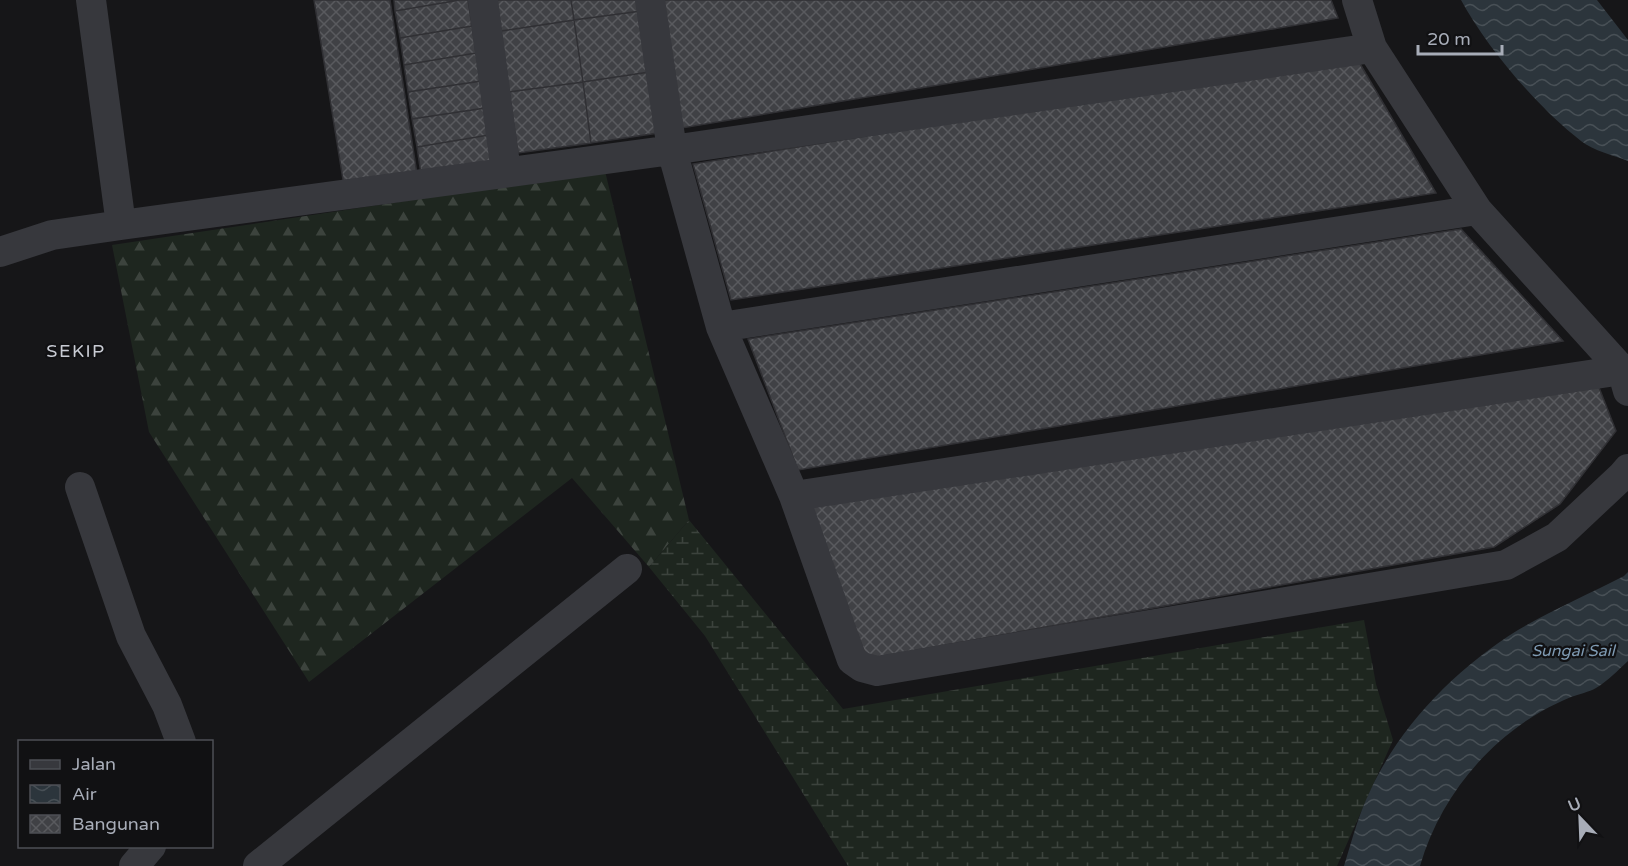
<svg xmlns="http://www.w3.org/2000/svg" width="1628" height="866" viewBox="0 0 1628 866" font-family="'Varela Round',sans-serif">
<defs>
<pattern id="forest-firs" width="22" height="20" patternUnits="userSpaceOnUse" patternTransform="scale(1.5)"><rect width="22" height="20" fill="#1e261f"/><path d="M5 1l3.5 6h-7zM16 11l3.5 6h-7z" fill="#3c433d"/></pattern>
<pattern id="wetland-marsh" width="20" height="14" patternUnits="userSpaceOnUse" patternTransform="scale(1.5)"><rect width="20" height="14" fill="#1e261f"/><path d="M1 5h8M5 5V1M11 12h8M15 12V8" fill="none" stroke="#3c433d"/></pattern>
<pattern id="water-waves" width="16" height="10" patternUnits="userSpaceOnUse" patternTransform="scale(1.5)"><rect width="16" height="10" fill="#2c353c"/><path d="M0 5q4-4 8 0t8 0" fill="none" stroke="#485056"/></pattern>
<pattern id="building-cross-hatch" width="8" height="8" patternUnits="userSpaceOnUse" patternTransform="scale(1.5)"><rect width="8" height="8" fill="#404145"/><path d="M0 0l8 8M0 8l8-8" fill="none" stroke="#595a5e"/></pattern>
</defs>
<rect width="100%" height="100%" fill="#161618"/>
<path fill="url(#forest-firs)" d="M605,171L689,520L649,567L572,478L309,682L149,432L112,245Z"/>
<path fill="url(#wetland-marsh)" d="M689,520L843,709L1364,620L1376,684L1393,740L1337,866H848L705,636L649,567Z"/>
<path fill="url(#water-waves)" d="M1461,0H1597L1628,40V161C1613,155 1594,151 1581,141C1538,108 1487,48 1461,0Z
M1628,572V661C1618,670 1608,681 1596,688C1589,692 1579,694 1571,697C1561,701 1551,706 1542,711C1483,745 1439,801 1420,866H1344C1352,840 1359,813 1371,789C1402,723 1457,668 1518,630C1552,610 1589,594 1624,576Z"/>
<path fill="url(#building-cross-hatch)" stroke="#303034" stroke-width="1.5" d="M314,0H390L417,174L344,186Z
M394,0H460L395,11Z
M460,0H468L472,26L400,38L395,11Z
M496,0H571L574,20L501,31Z
M571,0H639L641,11L574,20Z
M662,0H1331L1338,18L682,128Z
M641,11L649,72L583,82L574,20Z
M574,20L583,82L509,92L501,31Z
M472,26L476,53L404,65L400,38Z
M476,53L481,81L408,92L404,65Z
M1356,57L1436,193L731,300L693,164Z
M649,72L658,133L591,143L583,82Z
M481,81L485,108L412,119L408,92Z
M583,82L591,143L518,153L509,92Z
M485,108L489,135L417,147L412,119Z
M489,135L493,162L421,174L417,147Z
M1461,229L1563,341L798,470L748,339Z
M1598,385L1616,431L1560,504L1494,547L867,659L806,501Z"/>
<g fill="none" stroke-linecap="round" stroke-linejoin="round">
<path stroke="#37383d" stroke-width="30" d="M91,0L121,225L672,150L1372,48
M483,0L506,172
M650,0L672,150L721,327L794,496L852,660L862,667L877,671L1506,565L1557,537L1622,476L1628,469
M1357,0L1372,48L1477,210L1622,370L1628,391
M0,252L52,235L121,225
M721,327L1477,210
M80,487L131,636L167,705L181,742
M794,496L1622,370
M134,866L151,846
M258,866L627,569"/>
</g>
<g text-anchor="middle" stroke-width="4.5" stroke-linejoin="round" paint-order="stroke">
<g font-size="16" font-style="italic" fill="#7f9bb3" stroke="#111113">
<text x="1573" y="656">Sungai Sail</text>
</g>
<g font-size="18" letter-spacing="1.5" fill="#c9ccd4" stroke="#111113">
<text x="76" y="357">SEKIP</text>
</g>
</g>
<rect x="18" y="740" width="195" height="108" fill="#111113" stroke="#4d4f55" stroke-width="1.5"/>
<rect x="30" y="760" width="30" height="9" fill="#37383d" stroke="#4d4f55" stroke-width="1.5"/>
<text x="72" y="770" font-size="18" fill="#a8adb8">Jalan</text>
<rect x="30" y="785" width="30" height="18" fill="url(#water-waves)" stroke="#4d4f55" stroke-width="1.5"/>
<text x="72" y="800" font-size="18" fill="#a8adb8">Air</text>
<rect x="30" y="815" width="30" height="18" fill="url(#building-cross-hatch)" stroke="#4d4f55" stroke-width="1.5"/>
<text x="72" y="830" font-size="18" fill="#a8adb8">Bangunan</text>
<g transform="translate(1580 818) rotate(337)" stroke="#111113" stroke-width="4.5" paint-order="stroke">
<path d="M0-4.5L10 22L0 15L-10 22Z" fill="#a8adb8"/>
<text y="-9" font-size="16" font-weight="bold" text-anchor="middle" fill="#a8adb8">U</text>
</g>
<path d="M1418 45v9h84v-9" fill="none" stroke="#a8adb8" stroke-width="3"/>
<text x="1427" y="45" font-size="18" fill="#a8adb8" stroke="#111113" stroke-width="4.5" paint-order="stroke">20 m</text>
</svg>
